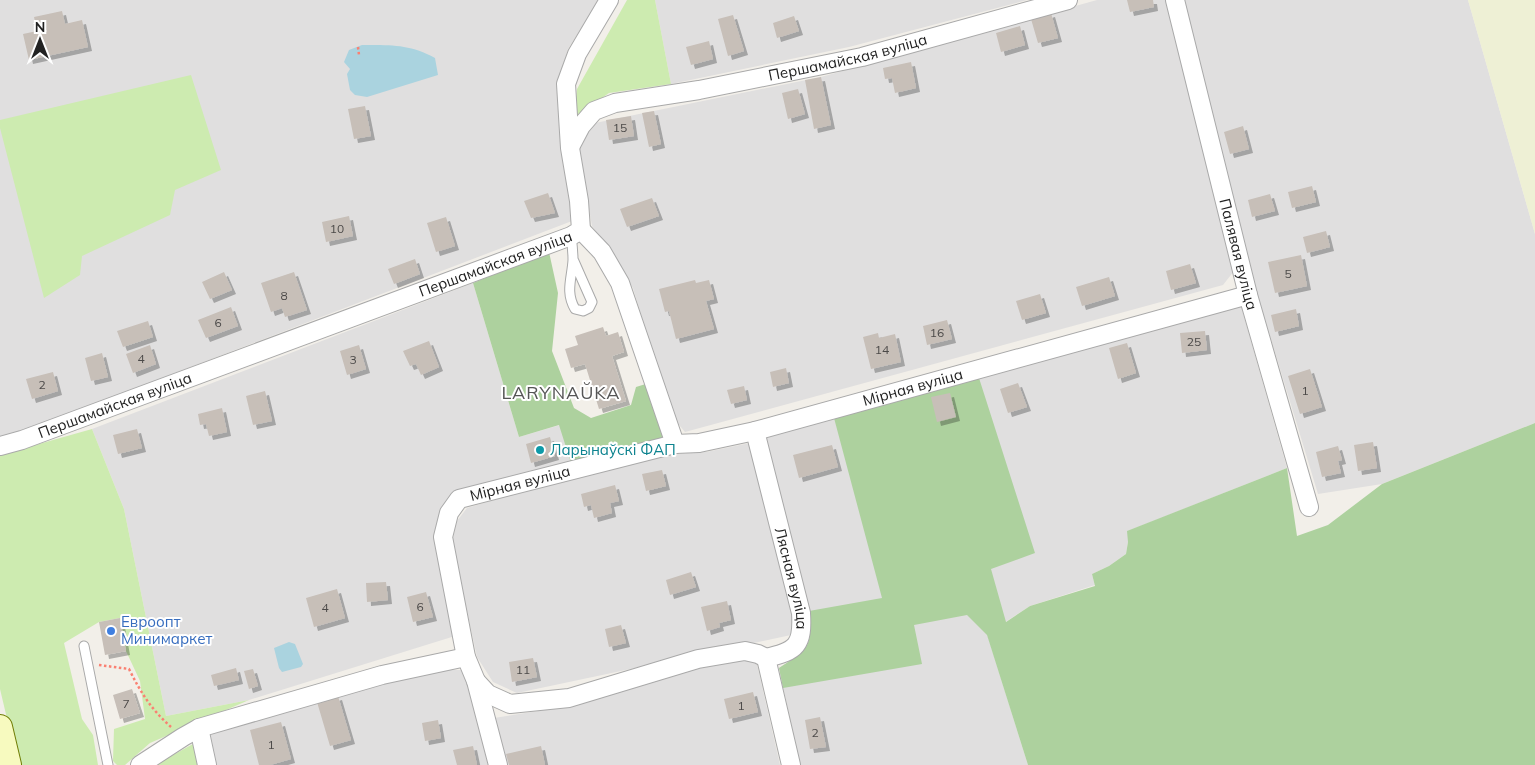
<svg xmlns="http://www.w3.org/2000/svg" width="1535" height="765" viewBox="0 0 1535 765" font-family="Mulish,sans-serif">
<defs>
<filter id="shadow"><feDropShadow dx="4" dy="4" stdDeviation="0" flood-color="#0004"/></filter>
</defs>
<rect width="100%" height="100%" fill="#f2efe9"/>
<path fill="#e0dfdf" d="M0,0H599L568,49L557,83L572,221L24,431L0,437Z
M655,0H1027L849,47L671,84Z
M1097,0H1168L1234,271L1223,285L685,432L669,413L633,288L592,226L578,147L585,134L595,123L821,77Z
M1181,0H1468L1535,234V423L1382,484L1318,494L1257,293Z
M473,283L519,437L560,425L571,463L443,509L455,636L249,700L166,716L124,509L92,429Z
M1241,306L1287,468L1128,531V542L1126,554L1109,566L1092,574L1095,585L1030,606L987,634L1028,765H800L779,668L804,652L811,634L809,611L764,437Z
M750,443L796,614L791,635L517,693L493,682L477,657L452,542L457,521L467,508L531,489L672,454L706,452Z
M742,657L757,664L780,765H505L494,718L569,706L675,673Z
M432,670H465L491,765H212L206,733Z"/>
<path fill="#eef0d5" d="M1468,0H1535V234Z"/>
<path fill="#cdebb0" d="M627,0H655L671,84L609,93L585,110L573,126L577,89Z
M191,75L221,170L175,190L170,215L82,256L80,275L44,298L0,128V120Z
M92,429L124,509L166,716L249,700L150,743L125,765H117L113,761L114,729L145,719L140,681L126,651L120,618L99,622L64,643L82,719L93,735L98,765H18L0,689V455Z
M193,744L199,752L201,765H155Z"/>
<path fill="#add19e" d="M549,252L558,293L552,351L574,408L591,418L631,405L636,387L649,383L667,440L571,463L559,425L519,437L473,283Z
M979,378L1035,553L991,569L1006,622L1030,606L1095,586L1092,574L1109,566L1126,554L1128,542L1127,531L1287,468L1297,536L1328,525L1382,484L1535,423V765H1028L987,635L967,615L914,625L922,664L783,688L779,668C808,649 813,648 809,611L882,598L834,418Z"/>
<path fill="#aad3df" d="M362,45C390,45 410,44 435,58L438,75L367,97L355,95L350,90L347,74L350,69L344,62L349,50Z
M289,642L295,644L303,664L301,667L282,672L279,668L274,648Z"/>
<path fill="#c7bfb8" filter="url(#shadow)" d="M1127,0H1153L1154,7L1130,12Z
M62,11L65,24L82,20L88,47L29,60L23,34L37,31L34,17Z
M1051,13L1058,38L1038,43L1031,19Z
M733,15L744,51L728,56L718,19Z
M794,16L799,31L777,38L773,23Z
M1020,26L1025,45L1001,52L996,33Z
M709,41L713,59L691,65L686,47Z
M911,62L916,88L895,93L892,78L885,79L883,68Z
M821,77L831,125L814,129L805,80Z
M798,89L805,114L788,119L782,93Z
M365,106L371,136L354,139L348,109Z
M654,111L661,144L649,147L642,113Z
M631,116L634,136L609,140L606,120Z
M1243,126L1249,149L1230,154L1224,132Z
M1312,186L1316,202L1292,208L1288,192Z
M548,193L555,213L531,218L524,201Z
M1270,194L1275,211L1252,217L1248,200Z
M652,198L659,216L627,227L620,209Z
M349,216L353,236L326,242L322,222Z
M446,217L455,246L436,252L427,223Z
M1326,231L1330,247L1307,253L1303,237Z
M1301,255L1307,286L1275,293L1268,262Z
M415,259L420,274L394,284L388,269Z
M1190,264L1196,283L1171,290L1166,271Z
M224,272L232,290L210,299L202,282Z
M294,272L307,310L285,317L282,308L271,312L261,283Z
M1109,277L1115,296L1082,306L1076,287Z
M695,280L696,283L709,280L714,299L706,301L714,329L676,339L669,311L665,312L659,289Z
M1040,294L1046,313L1022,320L1016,301Z
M231,307L238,326L206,338L198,320Z
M1296,309L1299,326L1275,332L1271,315Z
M947,320L952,339L927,345L923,326Z
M148,321L153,337L123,347L117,331Z
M603,327L606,336L618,332L624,352L612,356L626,401L599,409L585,364L571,368L565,349L578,345L575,336Z
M1205,331L1207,350L1182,353L1180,333Z
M878,333L879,338L895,334L901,362L871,369L863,337Z
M429,341L439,367L421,375L416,364L410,366L403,351Z
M1127,343L1136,373L1118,379L1109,348Z
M150,345L156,364L133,373L126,354Z
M359,345L366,369L347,375L340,351Z
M102,353L108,377L91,381L85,358Z
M786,368L789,383L773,387L770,372Z
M1310,369L1322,407L1300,414L1288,376Z
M53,372L58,391L32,399L26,379Z
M1018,383L1027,407L1008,413L1000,389Z
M744,386L747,400L731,404L727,390Z
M265,391L272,421L253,425L246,396Z
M950,393L956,417L937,422L931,397Z
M222,408L227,432L209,436L206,424L200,425L198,414Z
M137,429L142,448L118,454L113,435Z
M550,437L555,456L531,463L526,444Z
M1373,442L1377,468L1358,471L1354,445Z
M832,445L838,467L799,478L793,455Z
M1338,446L1342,460L1338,461L1341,473L1322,477L1316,452Z
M662,470L666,486L646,491L642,474Z
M615,485L619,501L610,503L612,513L594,518L591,505L584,507L581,494Z
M691,572L696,587L670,595L666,580Z
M386,582L388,600L367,602L366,583Z
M337,589L345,618L314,627L306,598Z
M426,592L433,617L413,622L407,597Z
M727,601L731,620L719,623L720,627L707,631L701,607Z
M120,618L126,651L105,655L99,622Z
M621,625L626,643L609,647L605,629Z
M533,658L537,677L512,682L509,662Z
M236,668L239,680L214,686L211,675Z
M253,669L258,686L249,689L244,671Z
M132,689L140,713L120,719L113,695Z
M753,692L758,712L729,719L724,699Z
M338,696L351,740L330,746L317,702Z
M820,717L826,747L810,749L805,720Z
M438,720L441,738L425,741L422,723Z
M281,722L291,759L270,765H259L250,730Z
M473,746L477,765H457L453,750Z
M541,746L545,765H509L506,754Z"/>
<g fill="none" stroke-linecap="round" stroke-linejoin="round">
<g stroke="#a9a9a9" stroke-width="11">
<path id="lane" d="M571,236C572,243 573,252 573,260C572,278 565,292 575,309L583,311L589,308L592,302L573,259
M84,646L108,765"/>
</g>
<g stroke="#a9a9a9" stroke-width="20">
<g id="street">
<path id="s1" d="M1175,0L1248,295L1309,507"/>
<path id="s2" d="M571,145L581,126L594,111L615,103L699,90L862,57L1068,0"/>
<path d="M581,230L602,252L620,283L675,444"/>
<path id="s3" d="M755,431L801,613C803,645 797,651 766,658"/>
<path id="s4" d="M0,446L22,440L571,236L581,230L579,201L570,148L566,84L577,54L609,0"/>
<path d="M766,658L791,765"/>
<path d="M476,681L488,694L510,704L569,698L698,659L745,651L758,654L766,658"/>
<path d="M199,728L207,765"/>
<path d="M140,765L183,737L199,728L382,675L466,657"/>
<path id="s5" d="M498,765L476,681L466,657L443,537L449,513L459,499L675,444L699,443L755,431L1248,295"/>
</g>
</g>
<g stroke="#707d05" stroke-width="26">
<path id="secondary" d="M0,727L9,765"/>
</g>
<path stroke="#fa8072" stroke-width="2.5" stroke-dasharray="2.5 2.5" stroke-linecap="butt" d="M358,47L359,55
M99,665L129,669C141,693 151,709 171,727"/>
<use href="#lane" stroke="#fff" stroke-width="9"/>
<use href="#street" stroke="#fff" stroke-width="18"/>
<use href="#secondary" stroke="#f7fabf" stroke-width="24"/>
</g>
<circle fill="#0f9aa8" stroke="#fff" stroke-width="2" cx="540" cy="450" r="5"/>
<circle fill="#3f7fe0" stroke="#fff" stroke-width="2" cx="111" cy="631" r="5"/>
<g text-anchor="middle" stroke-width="4" stroke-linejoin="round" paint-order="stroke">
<g font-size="12" fill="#4b4948">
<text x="620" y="132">15</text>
<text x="337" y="233">10</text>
<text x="1288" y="278">5</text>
<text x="284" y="300">8</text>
<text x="218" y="327">6</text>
<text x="937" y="337">16</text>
<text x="1194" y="346">25</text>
<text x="882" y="354">14</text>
<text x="141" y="363">4</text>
<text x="353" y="364">3</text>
<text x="42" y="389">2</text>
<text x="1305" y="395">1</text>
<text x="420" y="611">6</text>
<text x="325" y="612">4</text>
<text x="523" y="674">11</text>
<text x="126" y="708">7</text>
<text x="741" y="710">1</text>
<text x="815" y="737">2</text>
<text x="271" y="749">1</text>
</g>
<g font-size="15" fill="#222" stroke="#fff">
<text dy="5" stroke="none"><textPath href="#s2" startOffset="301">Першамайская вуліца</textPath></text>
<text dy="5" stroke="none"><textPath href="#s1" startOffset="262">Палявая вуліца</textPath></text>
<text dy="5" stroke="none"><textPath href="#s4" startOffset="528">Першамайская вуліца</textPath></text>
<text dy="5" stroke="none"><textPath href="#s5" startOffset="745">Мірная вуліца</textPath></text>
<text dy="5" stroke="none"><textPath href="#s4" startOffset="122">Першамайская вуліца</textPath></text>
<text dy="5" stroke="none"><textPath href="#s5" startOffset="340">Мірная вуліца</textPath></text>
<text dy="5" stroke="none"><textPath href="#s3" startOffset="152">Лясная вуліца</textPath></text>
</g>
<g font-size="15" fill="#0d838f" stroke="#fff" text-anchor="start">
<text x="550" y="455">Ларынаўскі ФАП</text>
</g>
<g font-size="15" fill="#366cbe" stroke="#fff" text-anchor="start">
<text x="121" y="627">Евроопт<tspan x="121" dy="17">Минимаркет</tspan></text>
</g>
<g font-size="18" letter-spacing="1" fill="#555" stroke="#fff">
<text x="561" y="399">LARYNAŬKA</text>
</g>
</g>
<g transform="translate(40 40)" stroke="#ffffff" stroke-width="4" paint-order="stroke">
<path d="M0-4L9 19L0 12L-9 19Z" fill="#222222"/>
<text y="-8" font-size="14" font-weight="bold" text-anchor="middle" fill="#222222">N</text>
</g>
</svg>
